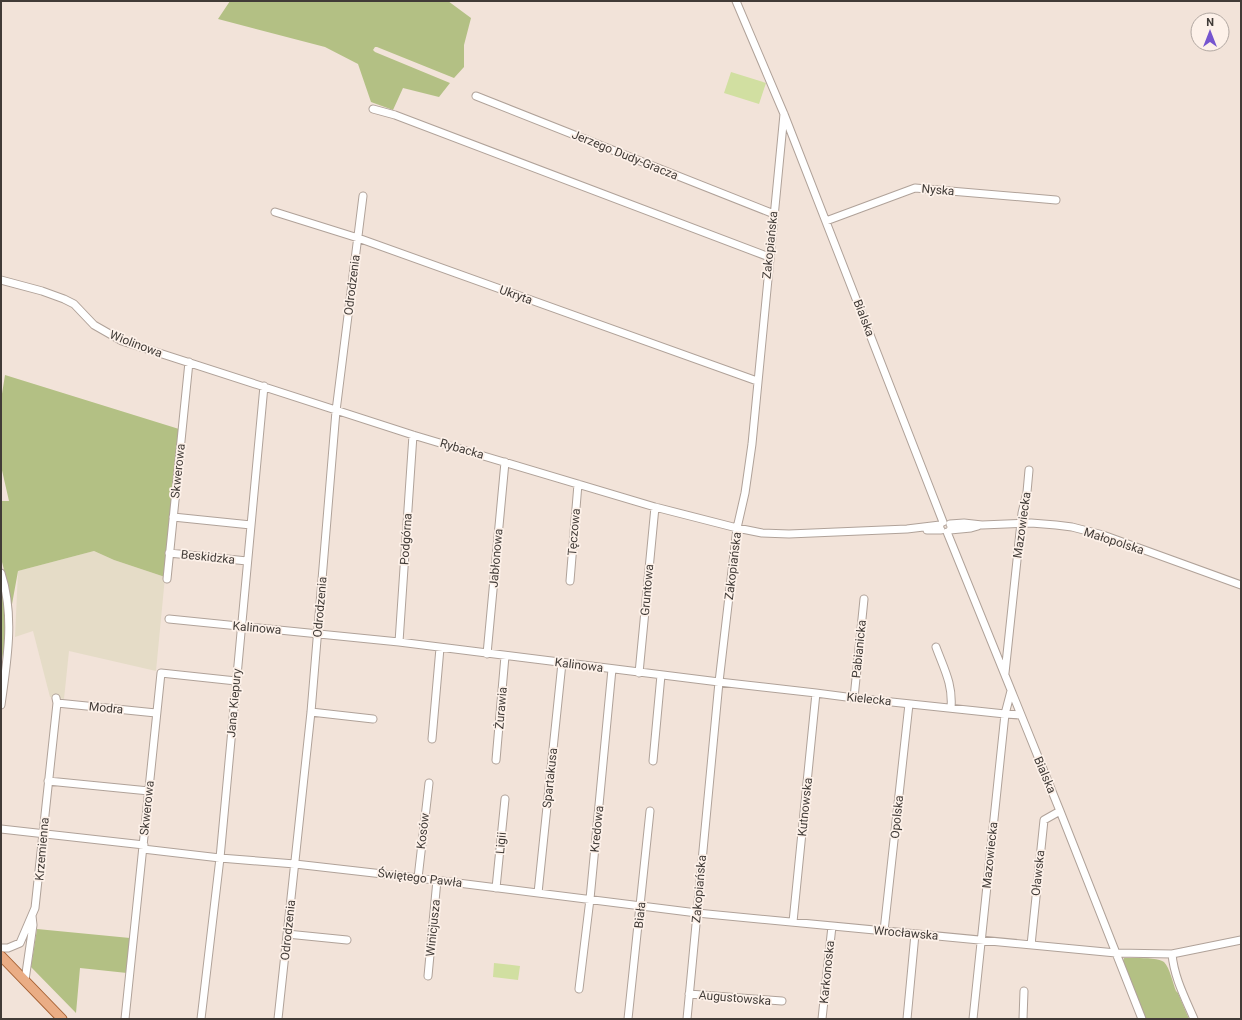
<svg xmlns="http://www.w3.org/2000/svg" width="1242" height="1020" viewBox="0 0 1242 1020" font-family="Roboto,sans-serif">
<rect width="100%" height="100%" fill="#f2e3d9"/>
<path fill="#e5dcc7" d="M94,551L114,560L165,577L156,671L69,651L64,699L50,697L33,631L15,637L18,571Z"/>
<path fill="#d1dfa1" d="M731,72L766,83L759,104L724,93Z
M494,963L520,966L518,980L493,977Z"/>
<path fill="#b3c084" d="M230,1H448L471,18L464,45V67L454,78L377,47H375L373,50L375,52L450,83L439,97L403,88L393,110L371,102L358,64L325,47L218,19Z
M5,375L179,429L165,577L114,560L94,551L18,571L1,665V576L5,574L1,558V501H9L1,466V400Z
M37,929L130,938L127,973L80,968L76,1013L31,967Z
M1124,958C1133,958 1159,957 1164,962C1170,968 1173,984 1176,991L1178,993L1189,1019H1146L1123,961Z"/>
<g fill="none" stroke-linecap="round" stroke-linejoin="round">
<g stroke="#b0a299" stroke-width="9">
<path id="minor" d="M736,1L784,114L943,522
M476,96L774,214
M373,109L395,115L769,257
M275,212L358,238L757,381
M826,221L915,188L1056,200
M1,280L42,291L64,299L74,304L94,325L122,341L413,435L655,507L737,528L762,533L789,534L907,529L940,525
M173,517L251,525
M950,524L964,523L982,525L1031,523L1056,525L1072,527L1103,535L1241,585
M927,530H941
M950,530L971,528L978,526
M947,532L1060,811L1142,1019
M169,553L247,561
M1,573C15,616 7,661 1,705
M167,579L189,362
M570,581L578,484
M169,619L399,642L719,682L816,693L854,698L1005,714L1020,715
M399,642L413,435
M936,647C944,669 953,684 951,708
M487,654L505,462
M639,673L655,507
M1005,673L1022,513L1027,492L1029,470
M854,698L864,599
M57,703L156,713
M311,712L373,719
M432,739L440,648
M496,760L505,656
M653,761L661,675
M48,781L149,791
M1,829L144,845
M143,849L220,858L295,864L418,878L697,913L1116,953L1172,954L1241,940
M418,878L429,783
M496,888L505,799
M538,893L562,663
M793,922L816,693
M884,931L909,704
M287,934L347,940
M1031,945L1044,820L1060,811
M1,948H8L20,943L35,908L57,703L56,698
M1172,954C1174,977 1185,998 1194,1019
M428,976L437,880
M25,980L33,925L32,916
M579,989L590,899L612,669
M689,994L782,1001
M125,1019L161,673L236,681
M201,1019L220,858L264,386
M278,1019L311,712L336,411L363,196
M628,1019L650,811
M687,1019L719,682L737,528L745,493L752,444L784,114
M822,1019L832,926
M907,1019L915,934
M973,1019L1005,714L1011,691
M1023,1019L1024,991"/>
</g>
<g stroke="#a66134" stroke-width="11">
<path id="major" d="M1,956L62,1019"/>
</g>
<use href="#minor" stroke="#fff" stroke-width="7"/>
<use href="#major" stroke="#eaad85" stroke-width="9"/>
</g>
<g text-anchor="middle" stroke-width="3.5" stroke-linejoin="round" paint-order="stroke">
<g font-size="12" fill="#413b37" stroke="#fdf1e9">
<text transform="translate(625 155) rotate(22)" y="4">Jerzego Dudy-Gracza</text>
<text transform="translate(938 190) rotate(5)" y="4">Nyska</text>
<text transform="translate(770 245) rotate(-84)" y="4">Zakopiańska</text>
<text transform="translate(352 285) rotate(-83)" y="4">Odrodzenia</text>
<text transform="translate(516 295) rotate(20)" y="4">Ukryta</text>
<text transform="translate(864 318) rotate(69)" y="4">Bialska</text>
<text transform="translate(136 344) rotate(21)" y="4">Wiolinowa</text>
<text transform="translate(462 449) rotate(16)" y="4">Rybacka</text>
<text transform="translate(178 471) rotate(-84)" y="4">Skwerowa</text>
<text transform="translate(1022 525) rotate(-82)" y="4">Mazowiecka</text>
<text transform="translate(574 532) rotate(-85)" y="4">Tęczowa</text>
<text transform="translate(406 539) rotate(-86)" y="4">Podgórna</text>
<text transform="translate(1114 541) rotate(18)" y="4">Małopolska</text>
<text transform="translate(208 557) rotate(6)" y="4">Beskidzka</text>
<text transform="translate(496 558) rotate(-85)" y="4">Jabłonowa</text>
<text transform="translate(733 566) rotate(-83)" y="4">Zakopiańska</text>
<text transform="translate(647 590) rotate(-85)" y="4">Gruntowa</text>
<text transform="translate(320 607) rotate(-85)" y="4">Odrodzenia</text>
<text transform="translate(257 628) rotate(5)" y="4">Kalinowa</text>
<text transform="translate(859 649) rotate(-84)" y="4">Pabianicka</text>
<text transform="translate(579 665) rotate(7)" y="4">Kalinowa</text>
<text transform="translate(869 699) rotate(6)" y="4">Kielecka</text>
<text transform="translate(234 703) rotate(-85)" y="4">Jana Kiepury</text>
<text transform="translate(106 708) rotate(6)" y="4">Modra</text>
<text transform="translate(501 708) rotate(-85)" y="4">Żurawia</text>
<text transform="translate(1045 775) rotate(67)" y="4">Bialska</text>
<text transform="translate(550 778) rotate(-84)" y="4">Spartakusa</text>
<text transform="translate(805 807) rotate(-84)" y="4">Kutnowska</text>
<text transform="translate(147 808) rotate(-84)" y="4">Skwerowa</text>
<text transform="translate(897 817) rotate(-84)" y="4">Opolska</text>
<text transform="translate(597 829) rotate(-84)" y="4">Kredowa</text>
<text transform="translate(423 831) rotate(-83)" y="4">Kosów</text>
<text transform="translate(501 843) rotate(-85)" y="4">Ligii</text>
<text transform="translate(42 849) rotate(-85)" y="4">Krzemienna</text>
<text transform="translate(990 855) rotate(-84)" y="4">Mazowiecka</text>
<text transform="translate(1038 873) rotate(-84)" y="4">Oławska</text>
<text transform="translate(420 878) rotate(7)" y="4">Świętego Pawła</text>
<text transform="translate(699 889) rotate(-85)" y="4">Zakopiańska</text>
<text transform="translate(640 915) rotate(-84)" y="4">Biała</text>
<text transform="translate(433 928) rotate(-84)" y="4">Winicjusza</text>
<text transform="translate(288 930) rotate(-84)" y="4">Odrodzenia</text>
<text transform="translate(906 933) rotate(5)" y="4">Wrocławska</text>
<text transform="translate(827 972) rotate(-84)" y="4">Karkonoska</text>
<text transform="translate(735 998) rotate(5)" y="4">Augustowska</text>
</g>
</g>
<rect width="1242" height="1020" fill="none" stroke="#413b37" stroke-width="4"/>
<g transform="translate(1210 32)"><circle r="19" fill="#fdf1e9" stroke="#b2a8a2"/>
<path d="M0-3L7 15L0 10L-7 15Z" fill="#7655cf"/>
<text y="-6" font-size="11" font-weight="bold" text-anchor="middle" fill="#413b37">N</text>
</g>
</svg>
